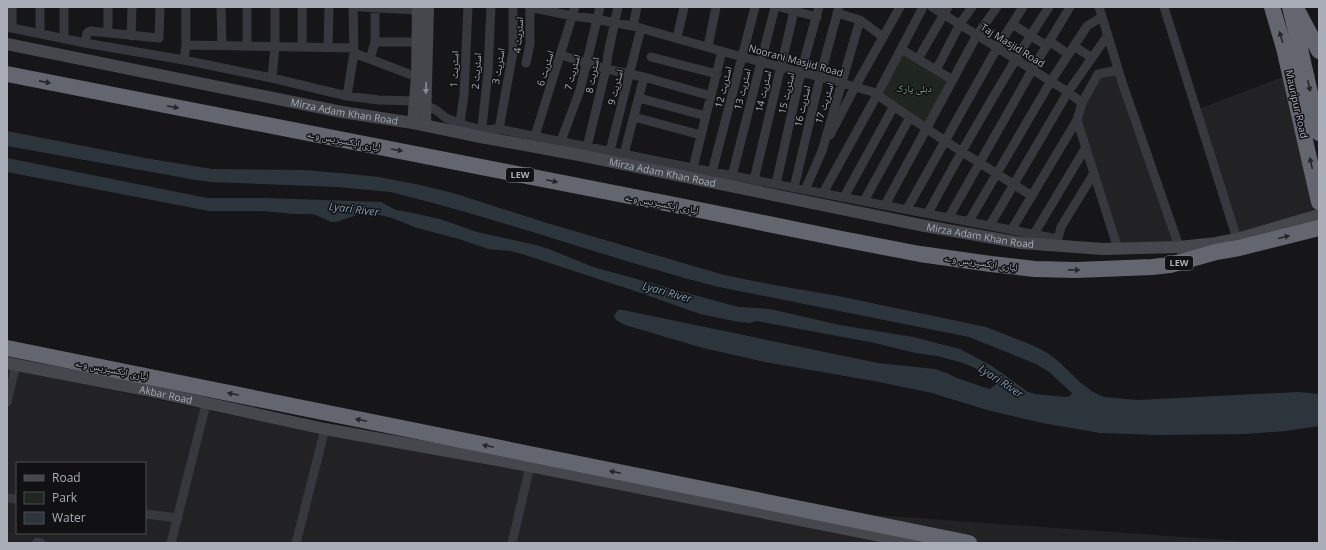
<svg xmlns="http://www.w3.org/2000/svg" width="1326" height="550" viewBox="0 0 1326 550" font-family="'Open Sans','Noto Naskh Arabic',sans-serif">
<rect width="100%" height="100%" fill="#161618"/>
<path fill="#222225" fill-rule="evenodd" d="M1118,70L1179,247L1118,249L1077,120L1098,74Z
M1290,74L1319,214L1237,240L1196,110Z
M7,368L293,428L693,502L1267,543H7ZM17,463H145V533H17Z"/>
<path fill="#1e261f" d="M902,49L953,80L927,128L877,95Z"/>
<path fill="#2c353c" d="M7,131L145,158L212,169L303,170L340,173L379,177L420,185L453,193L547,223L724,275L774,285L838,296L986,327L1032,345L1046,352L1058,361L1081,383L1093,392L1104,397L1138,400L1298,392L1319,394V426L1285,431L1245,434L1159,435L1100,433L1042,423L987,410L932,393L879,382L765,362L703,348L625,325L616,320L614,316L618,310H623L878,363L935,369L947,373L957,378L986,388L990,389L996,384V381L993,379L975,368L963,363L937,356L915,353L875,343L789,327L757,321L750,323L739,322L700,314L641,293L522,254L510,251L488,249L459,239L417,228L392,218L380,215H357L336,222H331L316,215L310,214H295L262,211H209L7,172V158L207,198H266L381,202L396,210L413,213L440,219L477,232L536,245L549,249L593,267L727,304L739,307L770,309L840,325L913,337L960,349L992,366L1028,392L1035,394L1066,397L1070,396L1072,393L1049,372L1036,364L969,337L714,286C611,259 510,222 406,196L391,192L337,187L211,182L196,180L7,146Z"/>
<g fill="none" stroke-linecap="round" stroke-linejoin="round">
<path stroke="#37383d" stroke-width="9" d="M12,7V28
M40,7V33
M64,7V39
M221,7L222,45
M247,7V46
M302,7V47
M360,7L418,10
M529,7L573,16L589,18L633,26L742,57L824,78L873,92L945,141L1032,196
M780,7L817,17
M932,7L1068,92L1082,103
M1099,7L1123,85L1181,252
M1164,7L1237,239
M837,13L860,20L883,37
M1012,24L1047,46
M633,26L637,7
M7,27L85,43L184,60L272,78L347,96L379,100L415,101L436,110L446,118L460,124L482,130L499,129L677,165L1058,239
M108,33V7
M131,36L132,7
M677,38L684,7
M1049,41L1068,54
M375,42H418
M85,43L87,33L90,31L159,38L160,7
M186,45L354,48
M1074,46L1092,58
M708,47L716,7
M328,48L329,7
M901,49L953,80
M354,53L417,77
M561,55L606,69L644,77
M651,57L717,74
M370,59L375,42V7
M918,59L948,7
M184,60L186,45V7
M526,63L530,44V7
M936,70L960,24L972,7
M272,78L275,47V7
M347,96L354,53L353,7
M639,98L706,116
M634,117L701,135
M459,129L464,95L468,7
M499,129L513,52V7
M830,135L855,87L900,7
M481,136L488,72L491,7
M535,136L575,7
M561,141L580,90L600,7
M587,147L606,69L608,54L618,7
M610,151L641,28
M624,154L644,77L711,96
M693,168L722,51
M712,172L755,7
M732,176L775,7
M754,180L795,7
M776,184L801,72L819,7
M794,188L820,77L839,7
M805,190L822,151L860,20
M823,193L877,95L923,7
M844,197L894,106
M864,201L910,117
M885,205L977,35L997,7
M907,209L997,48L1023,7
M928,213C966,143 1005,74 1049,7
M949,217L1032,70L1070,7
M969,221L1051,81L1087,26L1102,17
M990,225L1068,92L1108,35
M1012,229L1077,120
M1034,234L1086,147
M1057,243L1061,227L1094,173
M1118,249L1077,120L1082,103L1098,74L1118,70
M7,402L16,365
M7,498L17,499
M145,514L178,518
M37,542L41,543
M171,543L206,404
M296,543L325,429
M512,543L530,466"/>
<g stroke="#45474d" stroke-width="12">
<path id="s1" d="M7,44L342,112L413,123L481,137L579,155L925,226L1021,243L1103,249L1179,247L1216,243L1237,239L1319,215"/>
<path d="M413,123L417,77L418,7"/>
<path d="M425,125L428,7"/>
<path id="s2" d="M7,363L146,390L325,429L530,466L916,543"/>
</g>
<path stroke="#63666e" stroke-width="16" d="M1272,7L1284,48L1319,202
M1290,7L1299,44L1319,133
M1297,10L1319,51
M7,74L670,204L842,239L920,254L991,264L1035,269L1076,270L1152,267L1170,265L1216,252L1239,248L1319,228
M7,348L969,543"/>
</g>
<defs><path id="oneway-solid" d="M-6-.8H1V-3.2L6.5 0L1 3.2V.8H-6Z"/></defs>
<g fill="#26262a">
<use href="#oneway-solid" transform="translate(1281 37) rotate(-107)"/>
<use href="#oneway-solid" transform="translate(45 82) rotate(11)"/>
<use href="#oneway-solid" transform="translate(1309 86) rotate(78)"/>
<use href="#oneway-solid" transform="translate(173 107) rotate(11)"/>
<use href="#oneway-solid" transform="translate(397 150) rotate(10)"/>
<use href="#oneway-solid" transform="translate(1311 163) rotate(-103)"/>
<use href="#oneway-solid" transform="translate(552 181) rotate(12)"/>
<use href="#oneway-solid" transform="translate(1284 237) rotate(-14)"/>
<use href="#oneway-solid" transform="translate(1074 270) rotate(1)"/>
<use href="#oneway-solid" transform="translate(233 394) rotate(-169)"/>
<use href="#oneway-solid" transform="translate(361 420) rotate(-168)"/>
<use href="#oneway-solid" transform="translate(488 446) rotate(-168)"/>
<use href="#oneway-solid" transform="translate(615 472) rotate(-168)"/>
</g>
<use fill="#858993" href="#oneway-solid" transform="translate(426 88) rotate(91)"/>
<g text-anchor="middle" stroke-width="3" stroke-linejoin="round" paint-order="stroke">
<g fill="#111113" stroke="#7b7e86" stroke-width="1">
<rect x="506" y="168" width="28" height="14" rx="3"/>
<rect x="1165" y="256" width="28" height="14" rx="3"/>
</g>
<g font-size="9" font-weight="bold" fill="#a8adb8">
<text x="520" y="178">LEW</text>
<text x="1179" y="266">LEW</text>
</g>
<g font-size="10" fill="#a8adb8" stroke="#111113">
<text transform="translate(518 35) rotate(-86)" y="4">اسٹریٹ 4</text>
<text transform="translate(1013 45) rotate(32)" y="4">Taj Masjid Road</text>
<text transform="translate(796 60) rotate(15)" y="4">Noorani Masjid Road</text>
<text transform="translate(498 66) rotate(-81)" y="4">اسٹریٹ 3</text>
<text transform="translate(545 68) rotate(-73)" y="4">اسٹریٹ 6</text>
<text transform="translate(454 69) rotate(-88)" y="4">اسٹریٹ 1</text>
<text transform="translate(476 71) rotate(-86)" y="4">اسٹریٹ 2</text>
<text transform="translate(572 72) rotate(-75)" y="4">اسٹریٹ 7</text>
<text transform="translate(592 75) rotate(-79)" y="4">اسٹریٹ 8</text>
<text transform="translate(615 87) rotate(-76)" y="4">اسٹریٹ 9</text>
<text transform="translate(723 87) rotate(-76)" y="4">اسٹریٹ 12</text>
<text transform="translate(742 89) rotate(-76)" y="4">اسٹریٹ 13</text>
<text transform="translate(763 91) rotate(-77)" y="4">اسٹریٹ 14</text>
<text transform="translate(786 93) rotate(-77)" y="4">اسٹریٹ 15</text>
<text transform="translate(824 103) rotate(-73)" y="4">اسٹریٹ 17</text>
<text transform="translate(1297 104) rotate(77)" y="4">Mauripur Road</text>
<text transform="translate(802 106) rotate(-77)" y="4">اسٹریٹ 16</text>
<text dy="4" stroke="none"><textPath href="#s1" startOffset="344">Mirza Adam Khan Road</textPath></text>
<text transform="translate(344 140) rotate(11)" y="4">لیاری ایکسپریس وے</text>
<text dy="4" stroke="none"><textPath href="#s1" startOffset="668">Mirza Adam Khan Road</textPath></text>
<text transform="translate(662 203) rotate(11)" y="4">لیاری ایکسپریس وے</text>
<text dy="4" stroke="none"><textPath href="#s1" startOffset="992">Mirza Adam Khan Road</textPath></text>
<text transform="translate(981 262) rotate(8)" y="4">لیاری ایکسپریس وے</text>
<text transform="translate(112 369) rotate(11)" y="4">لیاری ایکسپریس وے</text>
<text dy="4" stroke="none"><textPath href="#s2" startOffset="162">Akbar Road</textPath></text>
</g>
<g font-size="10" fill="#7fa381" stroke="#111113">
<text x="914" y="92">دہلی پارک</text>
</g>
<g font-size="11" font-style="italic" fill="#7f9bb3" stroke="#111113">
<text transform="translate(354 209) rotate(7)" y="4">Lyari River</text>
<text transform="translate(667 292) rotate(16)" y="4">Lyari River</text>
<text transform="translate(1001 381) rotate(33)" y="4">Lyari River</text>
</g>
</g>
<rect width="1326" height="550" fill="none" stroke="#a8adb8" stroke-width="16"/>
<rect x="16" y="462" width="130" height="72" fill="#111113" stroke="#4d4f55"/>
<rect x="24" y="475" width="20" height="6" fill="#45474d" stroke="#4d4f55"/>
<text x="52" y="482" font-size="12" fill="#a8adb8">Road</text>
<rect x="24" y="492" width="20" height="12" fill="#1e261f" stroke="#4d4f55"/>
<text x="52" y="502" font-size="12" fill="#a8adb8">Park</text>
<rect x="24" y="512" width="20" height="12" fill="#2c353c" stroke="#4d4f55"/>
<text x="52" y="522" font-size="12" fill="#a8adb8">Water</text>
</svg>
